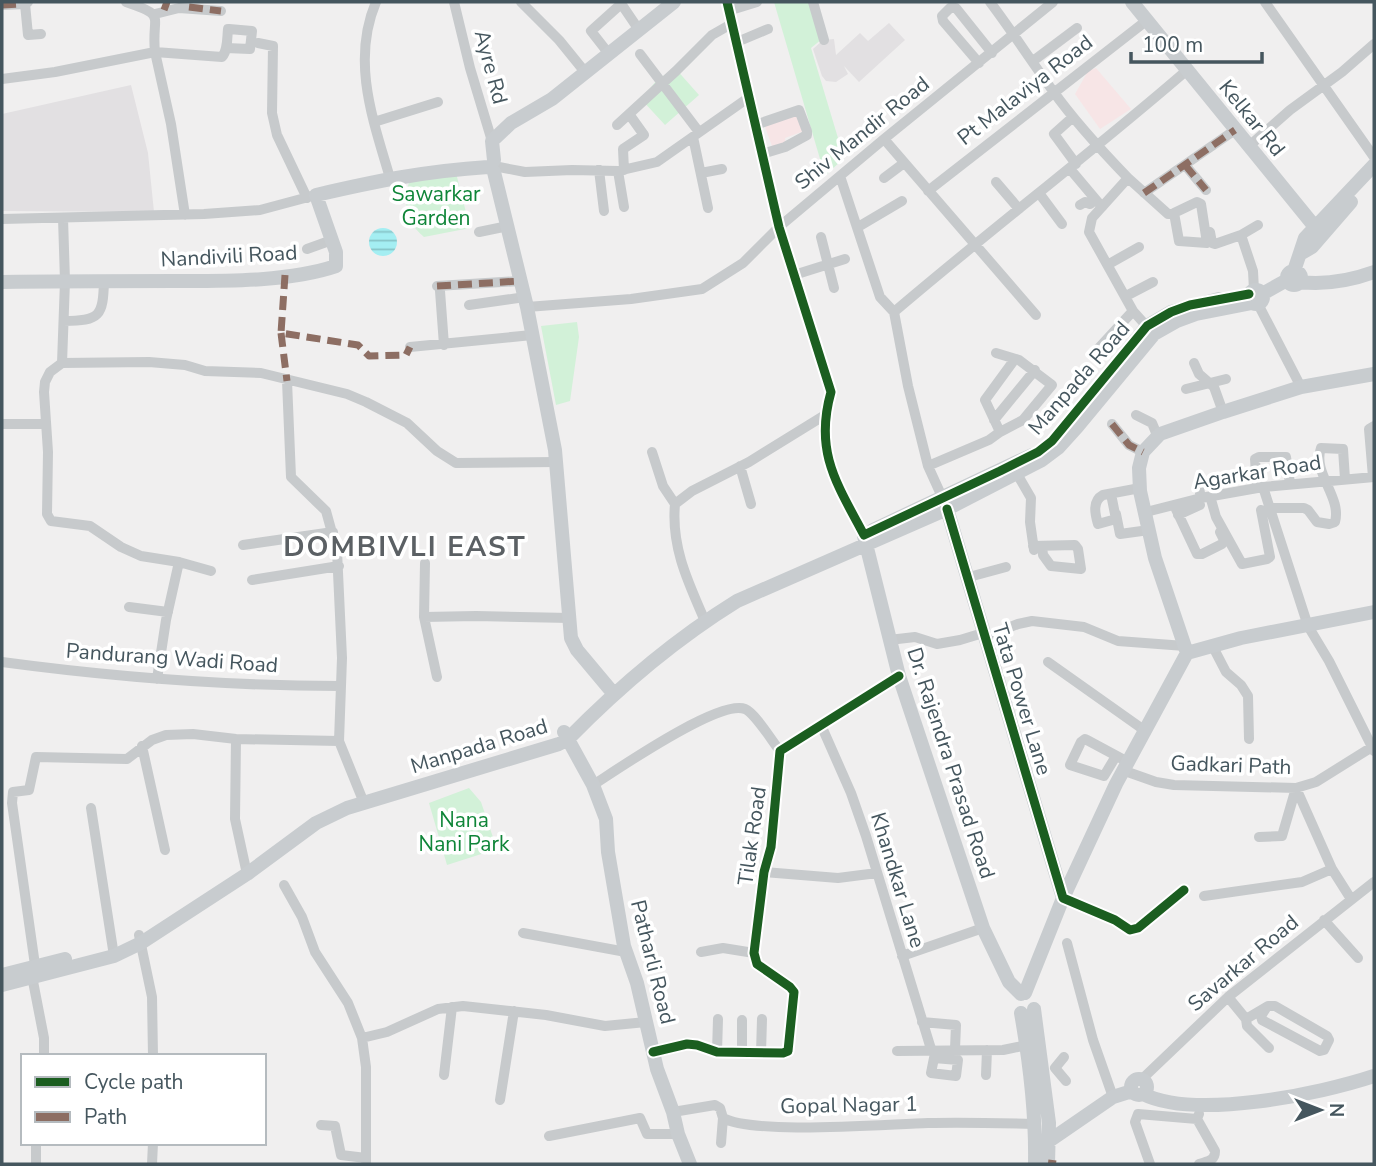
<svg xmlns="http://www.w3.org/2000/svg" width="1376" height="1166" viewBox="0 0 1376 1166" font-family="'Nunito Sans',sans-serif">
<defs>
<pattern id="water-rules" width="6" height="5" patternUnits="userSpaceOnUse" patternTransform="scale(1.75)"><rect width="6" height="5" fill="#a4eef2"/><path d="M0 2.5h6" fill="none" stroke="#87c4c7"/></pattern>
</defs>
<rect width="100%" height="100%" fill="#f0efef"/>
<path fill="#e2e0e2" d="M889,23L905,40L859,82L844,66L848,74L836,82L826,81L822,76L813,49L823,40L834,39L836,55L860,33L868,41Z
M131,85L148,153L154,212L2,211V114Z"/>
<path fill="#f7e5e6" d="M1096,68L1131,109L1100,129L1075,94L1088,71Z
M797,112L804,131L785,138L786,144L773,149L764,124Z"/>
<path fill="#d2f1d8" d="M774,2H811L822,39L811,48L844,158L825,176Z
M675,68L699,95L665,125L641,99L657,80Z
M456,173L470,228L424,237C406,222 403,204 409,182Z
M577,322L579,337L570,401L556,405L541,326Z
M469,788L481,802L497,849L447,865L429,803Z"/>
<path fill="url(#water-rules)" d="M369 242a14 14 0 1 1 28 0a14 14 0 1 1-28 0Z"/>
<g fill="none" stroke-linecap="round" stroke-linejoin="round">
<path stroke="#c7cacc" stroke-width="10" d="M126,2C168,16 151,15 155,52L222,57C228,50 227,38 228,29H229L252,31L250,49L226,48
M376,2C351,61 373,120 390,178
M454,2L470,68L492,141
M521,2L559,40L585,72
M620,2L639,30
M727,2L779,227L831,392C814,452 837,484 864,535
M813,2L824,40
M990,2C1012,31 1031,61 1053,91C1075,122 1101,150 1128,178L1092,218L1089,232L1133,311L1151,331
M1265,2L1374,157
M25,4L28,35L41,34
M2,5L25,4L28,2
M731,10L757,2
M155,14L179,8L221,11
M737,42L768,29
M258,43L273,46L272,113L277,135L307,198
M609,54L591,31L621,4
M640,54L699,132
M1033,61L1077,28
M979,63L943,21L942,16L950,8H956L992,53
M2,79L55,72L155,52L171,124L185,215
M1073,117L1054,134L1076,164
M374,122L438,102
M617,125L676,71L712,35L733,23
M755,125L799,110L807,131V135L785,147L762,154
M693,137L708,208
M884,139L1036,315
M1248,147L1290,110L1342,72L1374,44
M1185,165L1206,190
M499,167L525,172L572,170L618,171L657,162L748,98
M1070,169L1102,207
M599,170L604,211
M624,170L623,149L644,135L629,114
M618,171L624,207
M701,173L722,169
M840,176L880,297L894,312L908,386L928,466L943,499
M884,178L904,163
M1128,178L1168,214H1174
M996,182L1019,209
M928,191L1146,21
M1039,193L1062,224
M1144,193L1235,130
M1197,202L1201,204L1207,243L1179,241L1174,213Z
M1080,205L1085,202L1090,204L1095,200
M63,218L65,281L62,363L50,372L45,382L44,392L48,452L47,514L51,521L90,526L121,547L141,556L179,562L211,571
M2,219L204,214L260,210L316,195
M858,227L902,201
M479,232L508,226
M1210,232L1212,243L1215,244L1241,235
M821,237L834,288
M307,249L332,240
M1109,264L1139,247
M794,275L845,259
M437,286L520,281
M1254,290L1253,271L1241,235L1258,225
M440,291L444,345
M1126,296L1153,282
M1258,304L1301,387
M469,305L525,297
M527,307L631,299L702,289L743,263L779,227L884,139L1053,2
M894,312C990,230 1090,154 1186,71
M64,321C100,321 103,316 104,281
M410,347L532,335
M1098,349L1133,311
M996,353L1019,360L1052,385L1023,420L1000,432
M62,363L149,362L185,365L205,371L261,373L347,394L366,402L407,423L437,451L456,463L556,462
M1194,363L1199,374L1214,387L1223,412
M287,381L291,477L326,511L337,551L342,658L339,741L364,803
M1186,389L1226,379
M1136,415L1152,423L1157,435
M994,420L1035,370
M2,424H45
M1112,424L1129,445L1143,452
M652,452L663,486L675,504
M740,466L751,504
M928,466L989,440L1000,432L985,400L1015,359
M1013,467L1031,498L1030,522L1034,550
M1373,477L1369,429L1374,426
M1198,483L1201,498
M1263,487L1308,626L1329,661L1374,751
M1257,488L1255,459L1259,457H1286L1290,483
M1111,494L1116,519L1098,524C1095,514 1092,501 1103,495L1140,488
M1210,496L1216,517L1242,564L1267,559L1270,557L1261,510
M1174,505L1197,554H1202L1222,544L1224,540L1220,532
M1270,508H1304L1308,510L1317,522L1329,524L1335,522C1342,497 1312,473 1321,448L1343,449L1345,479
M1146,512L1201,498L1263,487L1374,477
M1116,514L1120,534L1149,530
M1178,515L1200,505
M243,545L333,532
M1033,546L1075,545L1078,549L1081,569L1051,566L1043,555L1042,546
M969,577L1006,567
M252,580L339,566
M129,607L168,612
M424,617L425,563
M705,621C688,582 671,547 675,504L692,491L749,462L825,415
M985,637L1018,624L1032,621L1084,627L1118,641L1185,646
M889,640L915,637L937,644L960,640L983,633
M1213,647L1226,672L1241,685L1248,696L1249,739
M2,662C114,677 227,686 340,686
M1048,662L1144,730
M437,677L424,617L476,616L570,618
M157,679L166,620L179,562
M821,725L851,793L866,836L931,1049
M236,739L235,819L247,874
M142,746L165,850
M1116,756L1104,776L1070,765L1081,742L1085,739L1087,740L1126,761
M1122,770L1156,782L1174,785L1296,788L1316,782L1372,747
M593,785C618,769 719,699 745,709C755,713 772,741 780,751
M1296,788L1332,869L1351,899
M91,808L114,956
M1259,837L1282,836L1296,788
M764,872L838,878L877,873
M284,885L302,917L315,952L348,1003L362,1038L366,1067V1164
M1204,896L1302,882L1332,869
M1063,898L1115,920L1130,930L1138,928L1184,890
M1324,920L1358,958
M523,933L626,952
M139,935L152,997L153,1056
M1067,943L1093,1040L1113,1097
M701,952L723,948L754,953
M902,956L983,928
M31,971L44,1038V1056
M36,972L12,803L13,792L29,790L36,757L127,759L152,740L166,735L193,734L236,739L339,741
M1228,997L1246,1019L1247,1026L1269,1048
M1246,1019L1268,1006H1275L1327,1036L1329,1040L1324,1050L1320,1051L1262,1020L1261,1016L1266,1008
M922,1022L956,1025L955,1049
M362,1038L387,1032L438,1009L463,1006L546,1015L605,1026L646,1022
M897,1051L1003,1050L1027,1045
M653,1052L687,1044L697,1045L717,1052L783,1053L788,1051L794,992L790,987L757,964L754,953L764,872L771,847L780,751L899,676
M717,1052L718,1019
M742,1052V1020
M761,1053L762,1019
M1064,1057L1055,1068L1066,1081
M934,1058L958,1060L956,1076L931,1073Z
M444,1075L452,1007
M986,1075L987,1050
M1141,1080L1228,997L1374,882
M500,1100L514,1011
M673,1112L715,1105L720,1108L723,1118C754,1135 886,1124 928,1123C964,1122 1000,1123 1036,1124
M321,1125L335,1126L341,1155L366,1158
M549,1136L640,1118L647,1134H678
M721,1143L723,1118
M36,1164V1143
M152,1164L153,1143
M1150,1164L1135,1122L1138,1114L1197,1119
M1199,1164C1208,1161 1215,1161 1215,1151L1197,1119L1199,1114"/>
<path stroke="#c8cccf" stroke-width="14" d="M1132,2L1315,227
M494,160L492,141L511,123L552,99L674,2
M494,172L527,307L555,450L571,638L577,650L613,693
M1300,254L1312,247L1351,202
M1287 278a7 7 0 1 1 14 0a7 7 0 1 1-14 0Z
M1294,271L1305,238L1374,165
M2,282C59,281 117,281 175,281C224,281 289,282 336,266V252L316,195C376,181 426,171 488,167
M1300,282C1326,285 1349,281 1374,272
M1249 297a7 7 0 1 1 14 0a7 7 0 1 1-14 0Z
M1262,294L1287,280
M1093,394L1147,326L1171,312L1219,299
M947,509L1063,898
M873,530L1032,455
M864,536L899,676L983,928L1009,982L1021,994
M1187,653L1155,558L1140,491L1139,468L1143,452L1160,434L1223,412L1301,387L1374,374
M1187,653L1241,638L1374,612
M564,732L593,785L606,819L608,852L624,946L637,983L657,1069L673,1112L678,1134L690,1164
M2,975L65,959
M2,985L114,956L141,943L247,874L316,823L347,808L559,744L568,739C620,686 674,640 737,601L947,509L1042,460L1058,448L1077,427L1154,334L1177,321L1196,314L1252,303
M1025,993L1063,898L1116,784L1187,653
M1034,1009L1049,1123L1048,1164
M1021,1013C1030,1064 1036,1113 1035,1164
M1131 1087a8 8 0 1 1 16 0a8 8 0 1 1-16 0Z
M1143,1094C1195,1120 1320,1094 1374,1076
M1049,1141L1113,1097L1132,1091"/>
<path stroke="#8d6e63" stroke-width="7" stroke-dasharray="14 7" stroke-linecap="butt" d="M2,5L20,4
M189,7L221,11
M164,10L167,2
M1185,165L1206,190
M1144,193L1235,130
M285,275L281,333L358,345L369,356L406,355L410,347
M437,286L520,281
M281,333L287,381
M1112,424L1129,445L1143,452
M1048,1163L1056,1164"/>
<g stroke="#fff" stroke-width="13">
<path id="cycleway" d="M727,2L779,227L831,392C814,452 837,484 864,535L1000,471L1038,452L1052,441L1147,326L1171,312L1190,305L1249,294
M947,509L1063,898L1115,920L1130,930L1138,928L1184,890
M653,1052L687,1044L697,1045L717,1052L783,1053L788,1051L794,992L790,987L757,964L754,953L764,872L771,847L780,751L899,676"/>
</g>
<use href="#cycleway" stroke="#1b5e20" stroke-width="9"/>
</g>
<g text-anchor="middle" stroke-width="7" stroke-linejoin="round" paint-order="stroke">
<g font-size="21" fill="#45565e" stroke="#fff">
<text transform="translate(491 67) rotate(75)" y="7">Ayre Rd</text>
<text transform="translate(1025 90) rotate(-38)" y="7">Pt Malaviya Road</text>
<text transform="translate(1252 118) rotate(51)" y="7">Kelkar Rd</text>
<text transform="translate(862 133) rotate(-39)" y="7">Shiv Mandir Road</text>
<text transform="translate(229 256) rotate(-3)" y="7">Nandivili Road</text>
<text transform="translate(1079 378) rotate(-49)" y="7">Manpada Road</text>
<text transform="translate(1257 472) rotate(-9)" y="7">Agarkar Road</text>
<text transform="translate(172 658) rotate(4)" y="7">Pandurang Wadi Road</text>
<text transform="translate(1022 699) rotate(73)" y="7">Tata Power Lane</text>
<text transform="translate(479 746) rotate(-17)" y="7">Manpada Road</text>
<text transform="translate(951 763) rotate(72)" y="7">Dr. Rajendra Prasad Road</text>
<text transform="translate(1231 765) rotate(2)" y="7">Gadkari Path</text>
<text transform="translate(752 836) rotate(-82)" y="7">Tilak Road</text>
<text transform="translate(898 880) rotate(73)" y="7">Khandkar Lane</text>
<text transform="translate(653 962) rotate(76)" y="7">Patharli Road</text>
<text transform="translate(1243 963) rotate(-40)" y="7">Savarkar Road</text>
<text transform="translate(849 1105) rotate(-1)" y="7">Gopal Nagar 1</text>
</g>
<g font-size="21" fill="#0f8538" stroke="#fff">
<text x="436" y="201">Sawarkar<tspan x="436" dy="24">Garden</tspan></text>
<text x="464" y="827">Nana<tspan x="464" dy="24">Nani Park</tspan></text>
</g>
<g font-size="28" font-weight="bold" letter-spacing="2" fill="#5b6064" stroke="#fff">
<text x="405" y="556">DOMBIVLI EAST</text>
</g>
</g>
<rect width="1376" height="1166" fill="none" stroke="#45565e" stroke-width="7"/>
<rect x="21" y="1054" width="245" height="91" fill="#ffffff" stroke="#b5bbbf" stroke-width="2"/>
<rect x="35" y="1077" width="35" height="10" fill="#1b5e20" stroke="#b5bbbf" stroke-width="2"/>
<text x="84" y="1089" font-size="21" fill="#45565e">Cycle path</text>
<rect x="35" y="1112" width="35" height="10" fill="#8d6e63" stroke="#b5bbbf" stroke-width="2"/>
<text x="84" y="1124" font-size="21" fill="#45565e">Path</text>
<g transform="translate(1320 1110) rotate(90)" stroke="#ffffff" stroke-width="5" paint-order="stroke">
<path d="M0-5L12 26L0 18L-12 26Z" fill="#45565e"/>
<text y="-10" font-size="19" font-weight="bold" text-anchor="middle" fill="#45565e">N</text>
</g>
<path d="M1131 52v10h131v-10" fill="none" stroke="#45565e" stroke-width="3.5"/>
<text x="1142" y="52" font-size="21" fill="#45565e" stroke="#ffffff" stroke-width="5" paint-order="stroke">100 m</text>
</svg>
